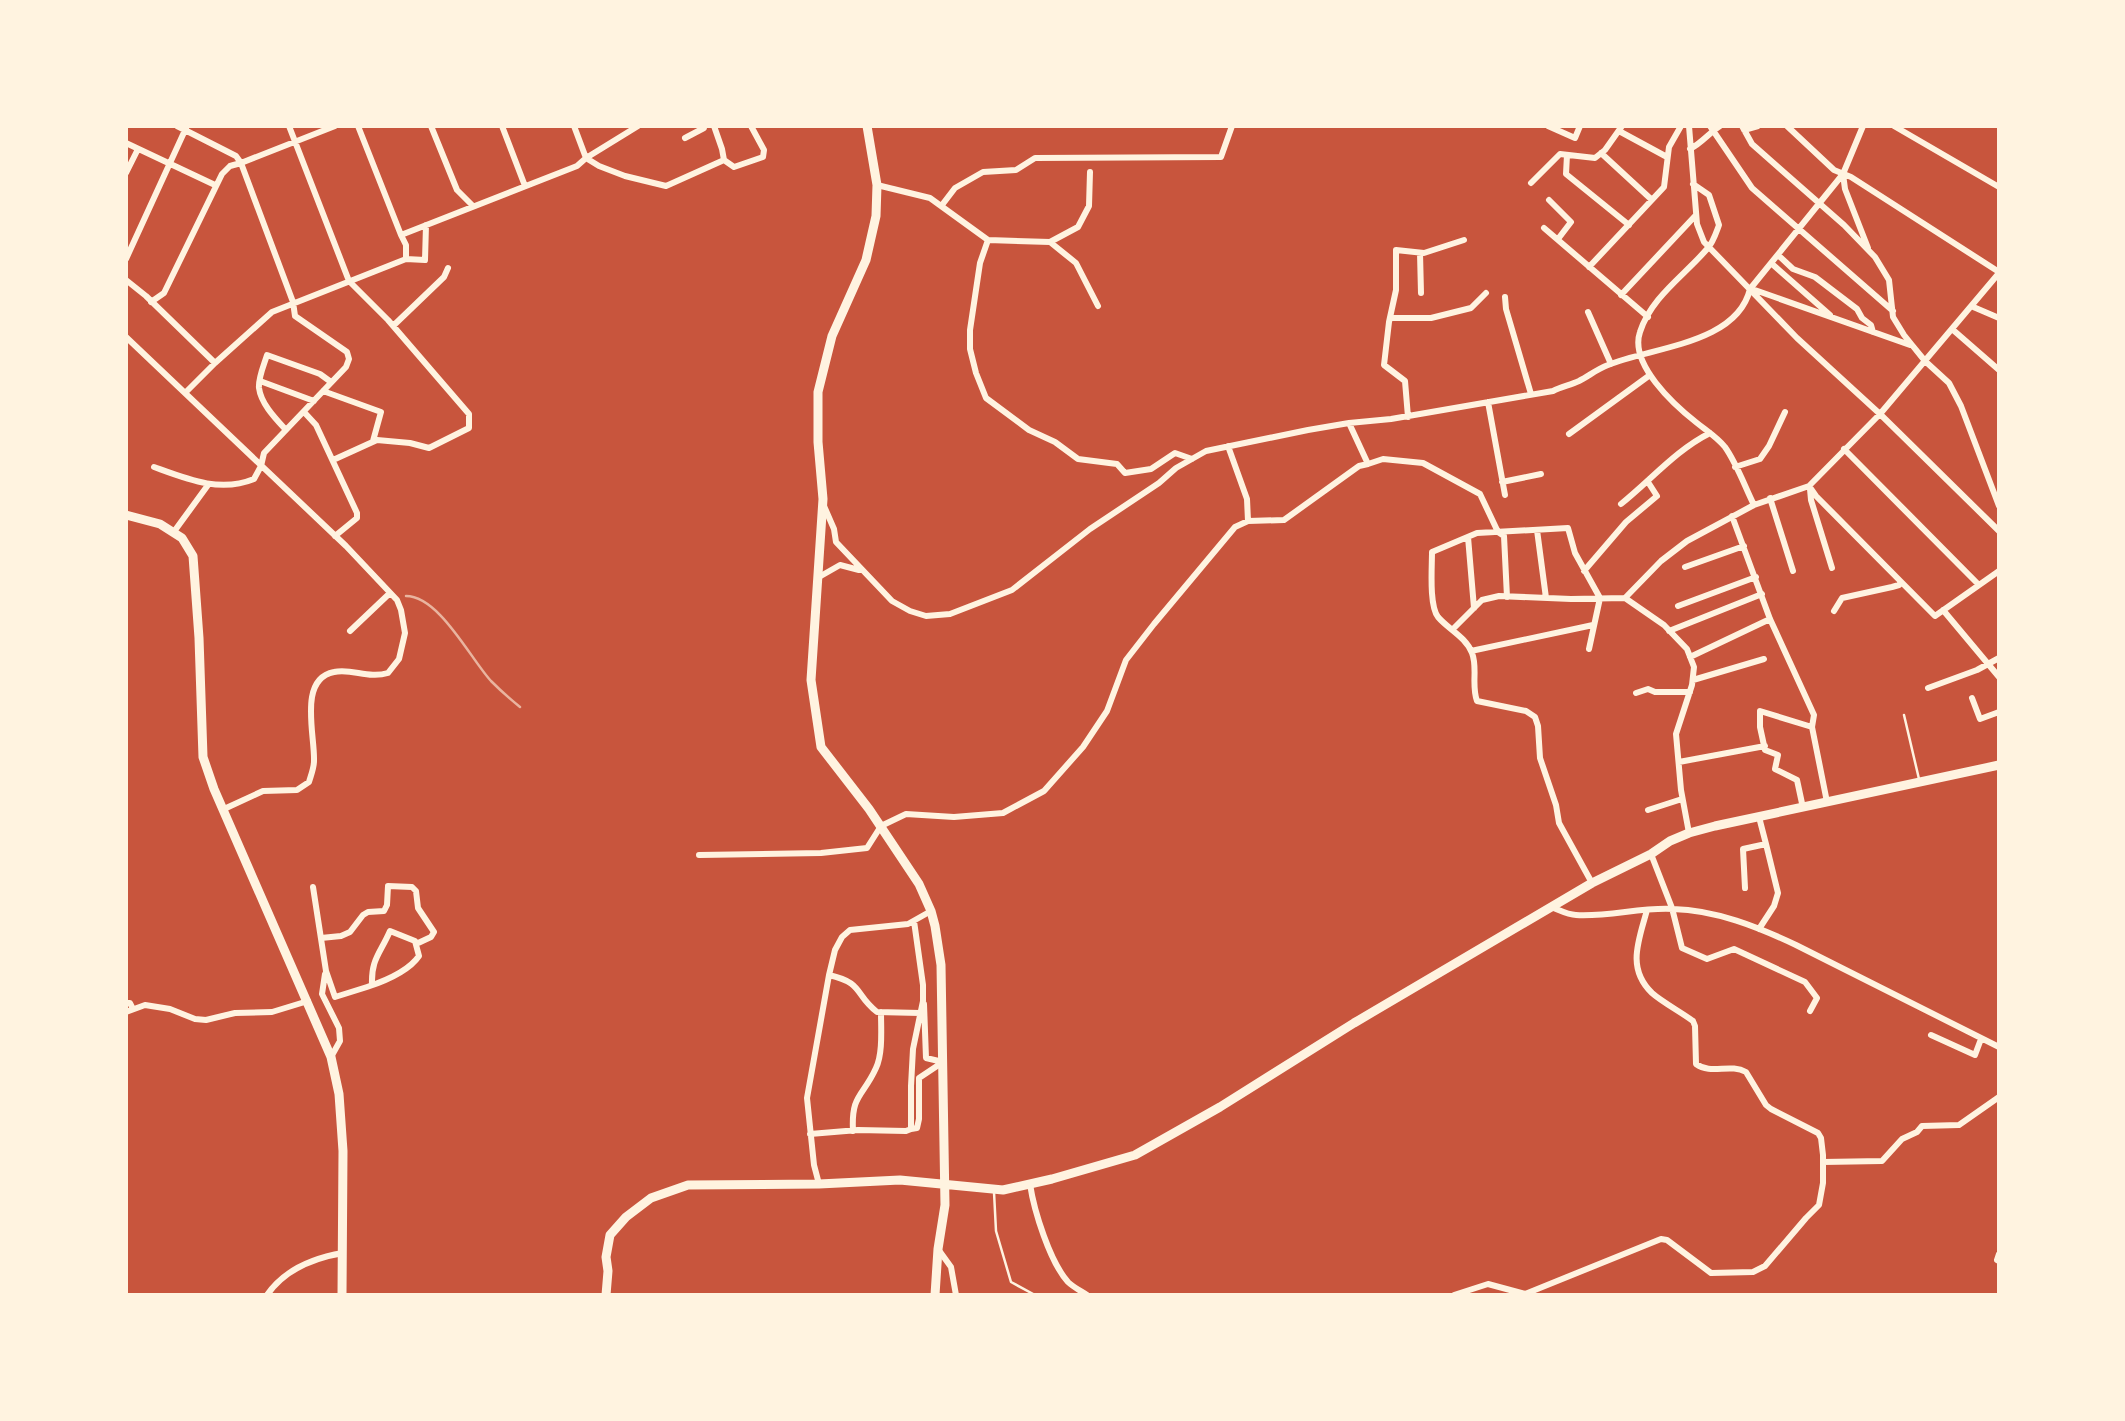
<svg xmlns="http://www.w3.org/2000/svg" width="2125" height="1421" viewBox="0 0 2125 1421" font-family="'DM Sans',sans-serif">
<rect width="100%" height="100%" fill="#c8553d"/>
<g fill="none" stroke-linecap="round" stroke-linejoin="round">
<path stroke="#fff3e0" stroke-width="2.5" d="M1904,715L1919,779
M994,1192L996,1231L1011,1282L1035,1295"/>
<path stroke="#fff3e0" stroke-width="6" d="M289,126L349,281
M358,126L401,235
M431,126L457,190L473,206
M502,126L525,186
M574,126L586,158L599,166L625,176L666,186L724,160
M714,126L722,149L724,160L734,167L763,157L764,150L751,126
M1548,126L1575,138L1580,126
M1689,126L1697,224L1704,242L1797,338L1880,414L1999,531
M1710,126L1752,188L1893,311
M1742,126L1752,144L1844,225L1875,257L1889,280L1893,317L1904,335L1912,345L1925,361L1949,383L1961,406L1999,506
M1787,126L1834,170L1851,177L1999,272
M1894,126L1999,187
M1744,130L1758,126
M1619,131L1667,157
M685,138L704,128V126
M126,143L215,185
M1690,149C1702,143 1709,133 1720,126
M1601,153L1652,200
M1567,155L1566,174L1629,225
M126,173L138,149
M1843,174L1845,189L1868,248
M1531,183L1560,154L1595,158L1605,150L1622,126
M1693,184L1709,195L1719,225C1716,233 1713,243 1707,249C1685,275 1651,297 1640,332C1629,364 1674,405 1697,423C1707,431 1717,437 1725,447C1737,464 1745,487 1754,505
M877,185L930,198L988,240
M1549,200L1571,222L1558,239
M942,205L955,188L983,172L1016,170L1035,158L1221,157L1232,126
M1544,228L1648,317
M988,240L980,263L970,330V349L976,373L986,398L1029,430L1055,442L1078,459L1117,464L1125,473L1151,469L1175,453L1192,459
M988,240L1050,242L1078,227L1089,206L1090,172
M1050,242L1076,263L1098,306
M1420,253L1421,293
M1778,255L1793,269L1815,277L1857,309L1862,318L1871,325L1873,332
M126,259L186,128
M406,259V245L401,235L577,166L586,158L638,126
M1771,263L1830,315
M1589,267L1664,187L1669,147L1681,126
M126,280L146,296L215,363
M1752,289L1910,345
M1621,295L1696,215
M1505,297L1506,309L1531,394
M151,302L164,293L222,174L230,166L241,163L236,156L177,126
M1971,306L1999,318
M1588,312L1611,364
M1390,318H1431L1471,308L1486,293
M393,326L444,277L448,268
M1952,329L1999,370
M126,337L346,546L397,600L401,610L405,633L399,659L388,673C368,679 352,668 334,672C298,679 315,735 314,761C314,768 311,775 309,782L297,790L263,791L224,809
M260,381L314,401
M323,391L381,412L373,441
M185,393L215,363L272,312L406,259L425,260L426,225
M1488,402L1505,495
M304,412L316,425L357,513V518L335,536
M1408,417L1405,381L1384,365L1389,322L1396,290V250L1424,253L1464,240
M286,430C276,419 261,404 259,388C258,378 264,365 267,355L320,374L331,382
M1569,434L1650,375
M1228,446L1247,499L1248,521
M1844,449L1979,585
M333,460L377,440L410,443L429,448L469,428V414L388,320L349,281
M1368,464L1383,459L1423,463L1480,494L1498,532L1504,536L1507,597
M154,467C187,479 220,493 254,479L261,466L264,453L346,367L349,359L347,352L295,316L293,302L241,163L335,126
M1735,467L1760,459L1769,446L1785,412
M1502,482L1541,474
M1809,486L1816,496L1935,616L1999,571
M1810,489L1811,500L1832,568
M1770,498L1793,571
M1621,504C1651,480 1676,450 1710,433
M824,506L834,529L836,542L892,601L910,611L926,616L950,614L1012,590L1090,529L1159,483L1176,468L1206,451L1308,430L1349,423L1391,419L1553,391C1561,387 1570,385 1579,381C1589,376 1597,369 1608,365C1652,347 1737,344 1750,289L1843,174L1863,126
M1732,516L1770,619L1814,715L1812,727L1827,802
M1537,530L1546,598
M173,533L208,485
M1468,537L1474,608
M1685,567L1744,546
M1584,571L1626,522L1657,496L1648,482
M819,577L840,565L859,570
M1625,598L1664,625L1687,649L1694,667L1692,685L1676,734L1681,790L1689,833
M1678,606L1756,577
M1943,610L1999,677
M1834,611L1842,598L1892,587L1899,585L1901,582
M1453,629L1482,600L1499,596L1571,599L1625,598L1661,561L1687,541L1754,505L1809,486L1880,414L1999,273
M350,631L390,593
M1669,631L1762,594
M1589,649L1600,598L1575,553L1568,528L1477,533L1432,552C1432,568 1429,605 1438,617C1448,629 1466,637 1472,653C1478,668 1471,685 1477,701L1526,711L1535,717L1538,726L1540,758L1556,805L1559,823L1592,883
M1471,651L1593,625
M1690,657L1770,619
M1693,680L1764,659
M1928,688L1977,670L1999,658
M1636,693L1648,689L1655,692H1690
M1972,698L1980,719L1999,712
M1679,762L1765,746
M1803,808L1797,780L1775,769L1778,755L1765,750L1760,727V711L1812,727
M1648,810L1682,799
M1651,854L1672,908L1682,948L1707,959L1734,949L1805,982L1817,998L1810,1011
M699,855L821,853L867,848L881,826L906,814L954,817L1003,813L1044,791L1083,747L1107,711L1126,660L1154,624L1235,527L1248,521L1284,520L1359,466L1368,464L1349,423
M313,887L326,971L335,997L367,987C385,981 408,972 419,956L415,941L390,931C380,954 371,959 372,985
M1745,888L1743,849L1766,844L1759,817
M1551,907C1559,910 1568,915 1576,915C1609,917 1641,907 1673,909C1716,910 1758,927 1796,945L1999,1047
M1759,929L1774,906L1778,893L1766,844
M321,938L341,936L350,932L363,915L368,912L384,911L387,905L388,886L412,887L416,891L418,908L434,932L431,937L416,944
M325,974L322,994L339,1028L340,1041L331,1057
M829,975C864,983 854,994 877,1012L920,1013
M126,1003H130L133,1009
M924,1004L926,1058L943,1062
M126,1012L145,1005L170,1009L195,1019L206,1020L235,1013L272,1012L308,1001
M1931,1035L1975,1055L1981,1039
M911,1129V1086L913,1049L923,1001V985L914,921
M911,1129L917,1128L919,1119V1078L943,1062
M853,1131C851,1094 863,1097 876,1068C883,1053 881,1029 881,1012
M810,1134L858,1130L906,1131L911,1129
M1823,1162L1882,1161L1902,1139L1917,1132L1922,1126L1959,1125L1999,1097
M819,1184L814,1165L807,1098L829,975L835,950L842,937L850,930L908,924L931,911
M1030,1184C1034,1211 1050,1262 1068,1282C1073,1287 1081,1291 1087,1295
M938,1249L951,1267L956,1295
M1999,1254L1997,1260L1999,1261
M267,1295C285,1269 313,1258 343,1253
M1454,1295L1488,1284L1525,1294L1661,1239L1667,1240L1711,1273L1753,1272L1765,1266L1806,1218L1819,1205L1823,1183V1155L1821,1138L1818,1133L1771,1109L1766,1105L1746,1072C1730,1063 1711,1075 1696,1064L1695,1026L1693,1021C1681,1012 1662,1002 1652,993C1626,968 1639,940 1647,910"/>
<path stroke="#fff3e0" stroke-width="9" d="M867,126L877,185L876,216L866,260L832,336L818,392V442L823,499L811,680L821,747L869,809L919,884L931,911L935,926L941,965L945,1205L938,1249L935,1295
M126,515L160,524L182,538L193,556L199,638L203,757L214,789L331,1057L339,1094L343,1151L342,1295
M606,1295L608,1271L606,1257L610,1235L626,1217L651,1198L688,1185L819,1184L900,1180L1003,1190L1052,1179L1135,1155L1220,1107L1354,1023L1592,883L1651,854L1670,841L1689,833L1715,826L1999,765"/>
<path stroke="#e9b49f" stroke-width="2.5" d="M406,596C439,596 470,658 491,681C500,690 510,699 520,707"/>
</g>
<rect width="2125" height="1421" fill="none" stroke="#fff3e0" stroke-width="256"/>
</svg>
